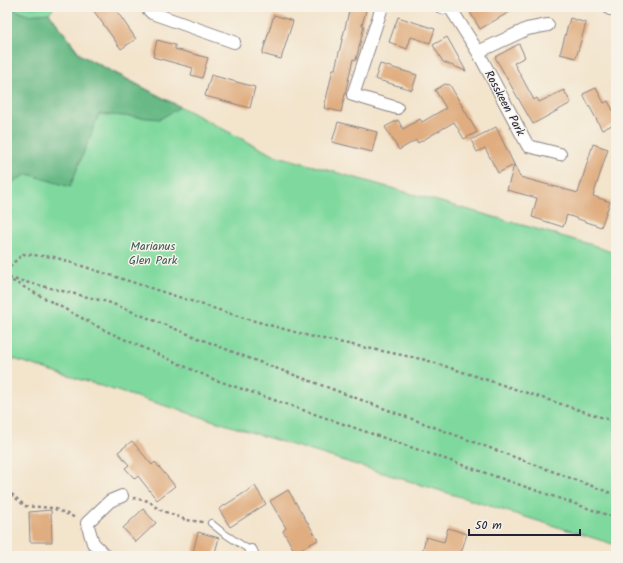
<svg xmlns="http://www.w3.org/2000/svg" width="623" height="563" viewBox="0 0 623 563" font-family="Kalam,sans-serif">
<rect width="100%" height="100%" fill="#f7f3e8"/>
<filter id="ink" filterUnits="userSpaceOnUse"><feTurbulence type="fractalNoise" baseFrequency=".025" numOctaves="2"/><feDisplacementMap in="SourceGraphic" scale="8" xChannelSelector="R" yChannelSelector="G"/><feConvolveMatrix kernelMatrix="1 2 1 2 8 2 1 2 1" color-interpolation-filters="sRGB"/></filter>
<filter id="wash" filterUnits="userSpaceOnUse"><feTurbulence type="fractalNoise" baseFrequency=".012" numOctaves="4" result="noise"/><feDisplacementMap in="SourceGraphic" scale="16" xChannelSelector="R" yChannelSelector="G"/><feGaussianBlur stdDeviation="0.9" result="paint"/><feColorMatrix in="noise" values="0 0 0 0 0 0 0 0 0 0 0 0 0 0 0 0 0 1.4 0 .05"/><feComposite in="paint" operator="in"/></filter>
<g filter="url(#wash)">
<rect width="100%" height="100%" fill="#f3e4cc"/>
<path fill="#7fd99e" stroke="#507e6c" d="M7,7H55L49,13L81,55L271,154L593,245L616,254V545L7,357Z"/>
<path fill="#67b985" stroke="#446e60" d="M7,7H9L27,15L49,13L80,55L180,107L160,119L99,114L70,187L28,174L7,185Z"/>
<g id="blocks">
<path fill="#e0ad80" d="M91,7H114L136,39L121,49Z
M350,7H367L362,25L364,26L356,60L353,59L341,112L324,108L333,69H335Z
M467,7H518L480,29Z
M274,15L293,21L281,59L262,54Z
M398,17L435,29L430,43L411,37L407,49L389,42Z
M570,18L586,23L576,58L560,54Z
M447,37L456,53L466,71L443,62L433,45Z
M157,40L175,45V49L208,58L202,78L191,75L193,68L153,57Z
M519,44L525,57L514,63L534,100L537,98L539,102L564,90L571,103L533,124L514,91L495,57Z
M380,64L417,75L412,90L375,79Z
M211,75L255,87L250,108L205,96Z
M445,84L450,85L477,132L464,139L454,122L418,143L416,140L399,150L385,127L398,120L403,129L420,119L422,122L446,108L435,90Z
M596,88L604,103L608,101L616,116V123L602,130L583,94Z
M338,122L377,132L372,152L332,142Z
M496,127L520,177L578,193L593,144L608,149L593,196L610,202L601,227L567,215L563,227L532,217L537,198L507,190L514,165L498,173L485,148L477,152L471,140Z
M132,441L152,465L155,462L175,486L157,500L138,476L135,479L125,468L129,465L118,452Z
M255,486L266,504L230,527L219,509Z
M288,490L318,540L295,552L283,531L286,528L270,501Z
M143,509L156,523L136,542L123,528Z
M51,510L52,542H30L29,512Z
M448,528L467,534L460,556H421L426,537L444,542Z
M198,532L219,538L214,556H192Z"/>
</g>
</g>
<g filter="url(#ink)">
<use href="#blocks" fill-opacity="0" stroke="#8a8384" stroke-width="1"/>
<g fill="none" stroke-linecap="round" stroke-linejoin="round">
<g stroke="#8a8384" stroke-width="8">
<path id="lane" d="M211,523L222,532L251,551"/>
</g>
<g stroke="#8a8384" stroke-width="14">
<path id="street" d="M146,7L152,13L234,42
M382,7L353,95L397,108
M441,7L451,9L478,52L528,146L560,154
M610,7V9
M478,52L527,29L548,25
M251,551L253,556
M106,556L93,543L87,523L110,501L122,496"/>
</g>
<path stroke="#8a8384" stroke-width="2.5" stroke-dasharray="3 3" stroke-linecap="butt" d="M7,272L12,264L23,254L54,257L244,318L309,336L426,360L616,422
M7,278L106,331L213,379L616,518
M9,278L108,302L238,354L616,495
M7,490L25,506L53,508L76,518
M133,498L149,501L158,509L186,520L203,522
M300,556L301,555H313L314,556"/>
<use href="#lane" stroke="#fff" stroke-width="6"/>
<use href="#street" stroke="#fff" stroke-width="12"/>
</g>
</g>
<g text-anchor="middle" stroke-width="3" stroke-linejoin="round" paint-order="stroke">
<g font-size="12" fill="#22223b" stroke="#f7f3e8">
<text transform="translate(505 103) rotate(62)" y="4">Rosskeen Park</text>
</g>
<g font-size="12" fill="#3e5959" stroke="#f7f3e8">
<text x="153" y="250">Marianus<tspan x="153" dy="14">Glen Park</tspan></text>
</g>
</g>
<rect width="623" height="563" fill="none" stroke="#f7f3e8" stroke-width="24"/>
<path d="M469 529v6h111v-6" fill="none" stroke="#22223b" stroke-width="2"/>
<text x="475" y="529" font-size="12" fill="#22223b" stroke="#f7f3e8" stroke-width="3" paint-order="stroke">50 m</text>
</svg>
